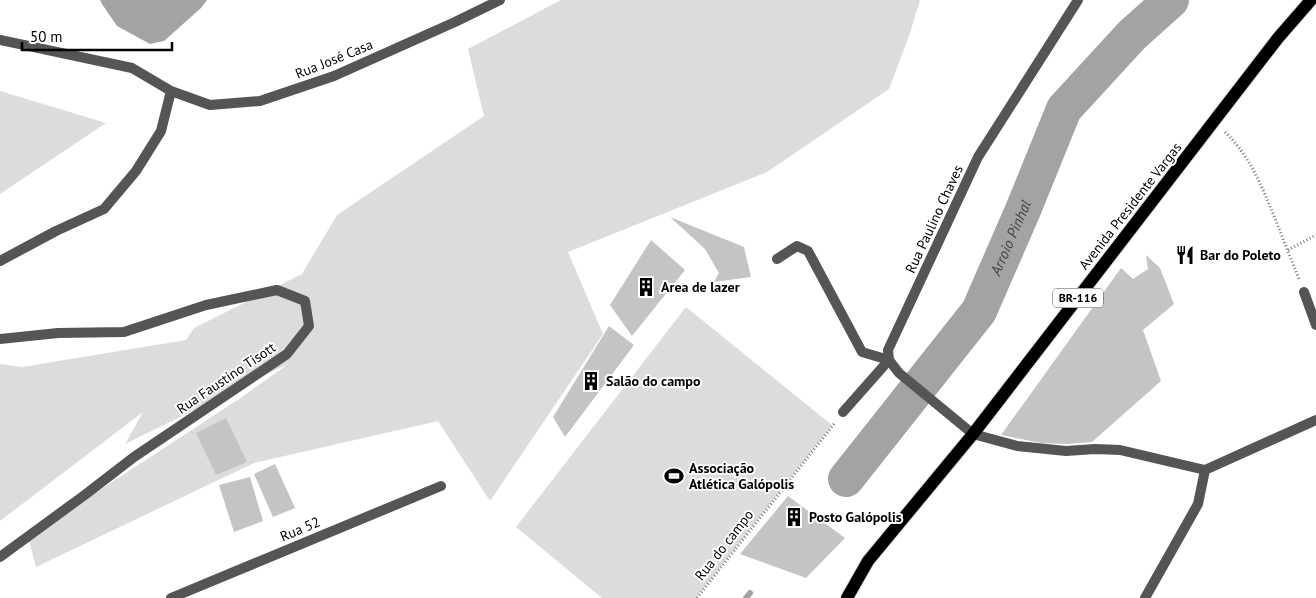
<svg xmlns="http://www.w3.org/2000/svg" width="1316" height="598" viewBox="0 0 1316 598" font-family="'PT Sans',sans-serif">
<rect width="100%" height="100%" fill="#fff"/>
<path fill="#dcdcdc" d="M561,0H920L910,33L889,89L767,172L568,252L603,334L490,501L438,421L254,463L36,567L28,537L242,397L288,364L125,444L143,412L0,521V364L22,367L186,340L194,328L302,274L337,215L484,116L468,49Z
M0,91L106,123L0,194Z
M686,307L832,425L696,598H602L516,527Z"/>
<path fill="#a3a3a3" d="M100,0H207L201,8L164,41L150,44L117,26L102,4Z"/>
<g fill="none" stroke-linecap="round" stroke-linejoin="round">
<path stroke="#a3a3a3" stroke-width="6" d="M746,598L750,593"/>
<path stroke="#a3a3a3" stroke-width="36" id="s1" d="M846,479L979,311L1023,210L1064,109L1132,35L1171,0"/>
</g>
<path fill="#c4c4c4" d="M670,217L744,247L751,277L714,282L719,273L705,249Z
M651,240L685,270L632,336L610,305Z
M1146,255L1160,268L1174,304L1143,330L1161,381L1092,442L1066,444L1041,443L1001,435L1121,268L1133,279L1148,269Z
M609,326L634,345L565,437L553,417Z
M226,418L247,462L216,475L196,433Z
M275,464L295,508L273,517L254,474Z
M250,477L263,521L234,532L219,485Z
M788,496L845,538L806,578L740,554Z"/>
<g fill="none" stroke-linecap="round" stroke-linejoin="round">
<g stroke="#dbdbdb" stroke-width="14">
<path id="primary" d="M847,598L868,561L973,434L1278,38L1311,0"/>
</g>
<path stroke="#777" stroke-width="3" stroke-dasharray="1 2.5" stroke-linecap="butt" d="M1225,132C1248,154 1260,182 1272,211C1281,234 1290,256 1299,279
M1288,250L1316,235
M697,598L834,424"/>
<path stroke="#555" stroke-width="10" d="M777,259L797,246L808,251L862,352L889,360L843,412
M1304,292L1316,325"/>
<path stroke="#555" stroke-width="10" d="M1078,0L978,157L888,350L889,360L899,373L973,434L1017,446L1066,451L1095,449L1120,450L1205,470L1316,420
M0,40L132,68L171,91L210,105L260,101L334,76L455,22L500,0
M0,261L56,231L104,209L136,171L161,131L171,91
M0,339L58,333L124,332L206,305L277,290L305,301L309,326L287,354L134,457L86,494L0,557
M171,598L441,486
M1145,598L1198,504L1205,470"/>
<use href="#primary" stroke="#000" stroke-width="12"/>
</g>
<defs>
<g id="restaurant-bare" transform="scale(1.5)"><path d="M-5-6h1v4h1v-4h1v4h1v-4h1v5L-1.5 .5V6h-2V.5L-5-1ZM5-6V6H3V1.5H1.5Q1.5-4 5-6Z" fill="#000" stroke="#fff" stroke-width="2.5" paint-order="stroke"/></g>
<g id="building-bare" transform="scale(1.5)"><path d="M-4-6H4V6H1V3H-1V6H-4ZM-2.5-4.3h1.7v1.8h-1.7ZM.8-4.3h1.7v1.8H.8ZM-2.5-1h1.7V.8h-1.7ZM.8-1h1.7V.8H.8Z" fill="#000" stroke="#fff" stroke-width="2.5" paint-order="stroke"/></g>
<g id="stadium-bare" transform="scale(1.5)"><path d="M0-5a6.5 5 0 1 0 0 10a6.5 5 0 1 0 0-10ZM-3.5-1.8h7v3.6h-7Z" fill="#000" stroke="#fff" stroke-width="2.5" paint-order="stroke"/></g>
</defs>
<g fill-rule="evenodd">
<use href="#restaurant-bare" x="1185" y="255"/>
<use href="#building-bare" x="646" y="287"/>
<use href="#building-bare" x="591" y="381"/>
<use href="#stadium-bare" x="674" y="476"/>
<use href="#building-bare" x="794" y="517"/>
</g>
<g text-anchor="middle" stroke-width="4" stroke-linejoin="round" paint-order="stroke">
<rect fill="#fff" stroke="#4c4c4c" stroke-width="1" x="1053" y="288.5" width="50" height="19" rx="4"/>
<g font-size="12" font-weight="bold" fill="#000">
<text x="1078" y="302">BR-116</text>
</g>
<g font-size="14" fill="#000" stroke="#fff">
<text transform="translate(334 59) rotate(-22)" y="5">Rua José Casa</text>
<text transform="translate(1130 206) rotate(-52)" y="5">Avenida Presidente Vargas</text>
<text transform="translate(934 219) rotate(-65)" y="5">Rua Paulino Chaves</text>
<text transform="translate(226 378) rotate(-34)" y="5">Rua Faustino Tisott</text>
<text transform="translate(300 529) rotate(-23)" y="5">Rua 52</text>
<text transform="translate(724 545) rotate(-52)" y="5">Rua do campo</text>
</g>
<g font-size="14" font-weight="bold" fill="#000" stroke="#fff" text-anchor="start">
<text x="1200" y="260">Bar do Poleto</text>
<text x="661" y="292">Area de lazer</text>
<text x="606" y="386">Salão do campo</text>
<text x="689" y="473">Associação<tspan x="689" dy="16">Atlética Galópolis</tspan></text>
<text x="809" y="522">Posto Galópolis</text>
</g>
<g font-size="15" font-style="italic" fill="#444" stroke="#fff">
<text dy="5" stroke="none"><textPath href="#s1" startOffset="294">Arroio Pinhal</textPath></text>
</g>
</g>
<path d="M22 42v8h150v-8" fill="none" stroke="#000000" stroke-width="2.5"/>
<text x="30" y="42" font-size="15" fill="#000000" stroke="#ffffff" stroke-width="4" paint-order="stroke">50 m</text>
</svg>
